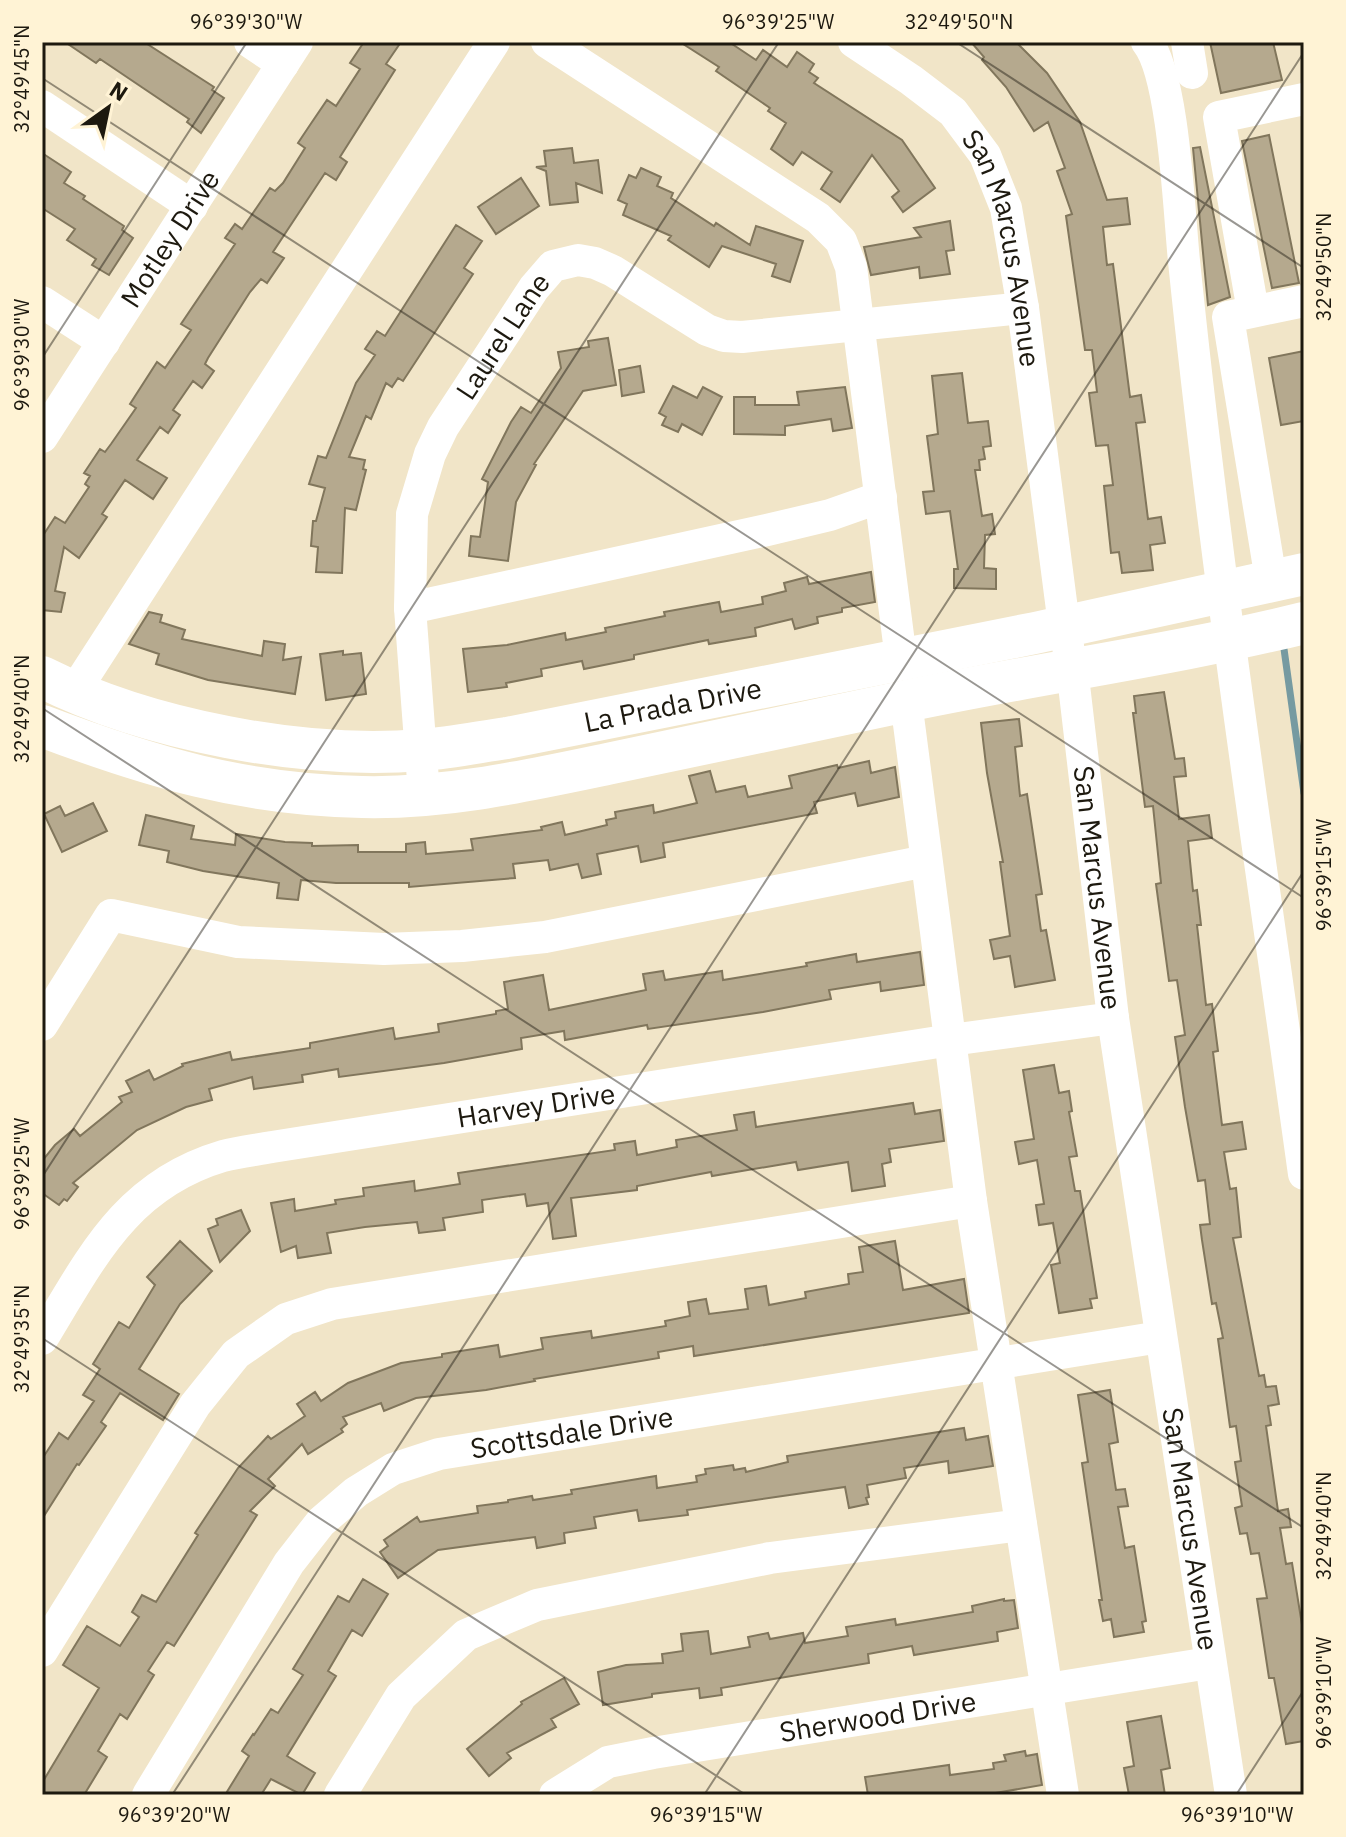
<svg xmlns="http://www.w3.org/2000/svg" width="1346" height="1837" viewBox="0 0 1346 1837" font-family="'IBM Plex Sans',sans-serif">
<rect width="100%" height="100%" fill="#f1e5c8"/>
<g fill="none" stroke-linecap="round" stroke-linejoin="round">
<path stroke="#769aa1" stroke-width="7" d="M1284,649L1304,793"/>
</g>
<path fill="#b5a98e" stroke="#81765c" stroke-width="2" d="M65,42H144L214,87L212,90L224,98L201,133L187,122L189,119L100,59L96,63Z
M364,42H401L386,64L395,70L340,157L347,162L336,180L325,173L273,252L284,258L267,283L261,279L250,292L208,358L205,364L214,371L202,388L193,381L173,410L180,415L168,433L160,427L137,460L167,478L153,499L125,480L102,514L107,517L79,558L64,547L55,591L65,593L61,612L42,610V537L55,517L65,523L89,487L85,484L90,476L84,473L100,449L105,452L111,444L136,408L130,404L157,362L165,368L191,330L181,324L235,244L225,238L235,224L242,229L270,188L275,191L283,183L305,148L298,143L310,125L327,100L336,106L360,69L350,63Z
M680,42H729L756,60L763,50L787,67L797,52L814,64L809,72L818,78L814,83L902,140L935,188L903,212L892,197L899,191L872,155L840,202L821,189L832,172L802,152L793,165L771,149L786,123L768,111L770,108L716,71L719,67Z
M971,42H1016L1047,73L1080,122L1107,200L1127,198L1130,224L1103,227L1107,265L1113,264L1130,397L1141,395L1145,422L1136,423L1148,519L1161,517L1165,543L1150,545L1153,570L1122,573L1119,552L1111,553L1104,486L1113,485L1108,445L1096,446L1089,393L1097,392L1092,350H1085L1066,216L1072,214L1057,171L1065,168L1048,122L1034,131L1006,87L982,60L984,57Z
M1210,42H1273L1282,80L1221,93Z
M1269,135L1299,283L1272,288L1242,141Z
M1200,147L1230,297L1208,305L1193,148Z
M572,148L574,163L598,160L602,193L576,183L578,202L550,205L546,171L536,167L546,166L544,151Z
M42,153L71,172L64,183L85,196L83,199L124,226L122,230L133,238L109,275L92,265L96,259L67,240L75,229L42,208Z
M641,168L661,177L657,186L673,193L671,198L714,226L716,223L750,245L756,226L803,241L790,282L772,276L776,264L722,246L709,267L668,240L671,236L623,215L627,204L618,200L629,175L636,178Z
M521,178L539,206L496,234L478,207Z
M950,221L954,250L946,251L950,274L920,278L919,267L871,275L864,247L921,237L914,228Z
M456,225L482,241L464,268L473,274L403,381L398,378L392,387L386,383L371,419L366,416L349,457L365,460L363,469L366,470L356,510L345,508L342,573L316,572L318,547L311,546L313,521H316L325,488L309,484L318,456L326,458L356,383L375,355L365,349L377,331L385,336Z
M608,338L616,385L583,391L534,464L536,465L516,502L508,561L469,556L471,536L480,537L488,482L482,479L511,422L521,407L531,413L561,368L558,352L589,347L588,341Z
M1304,351V421L1281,425L1269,358Z
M640,366L644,392L622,396L619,370Z
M962,373L968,423L988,421L991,446L983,447L985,459L979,460L980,470H975L982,516L992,514L995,534L985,535L984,568L996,569V589L954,588V569H958L950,511L926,514L923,492L934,491L927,436L938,434L932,376Z
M673,386L697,398L703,387L722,397L702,435L682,424L678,432L662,425L666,417L659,413Z
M845,387L852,428L833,431L831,419L785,426V435L734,434V397H755V405H799L797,392Z
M871,572L875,602L842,608V612L817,617L818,623L795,629L792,619L755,628L756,636L709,644L708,640L634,655V659L584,669L582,661L541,669L542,676L506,683L507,687L468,692L463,649L507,645L565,633L566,640L606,632L605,628L665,616L664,612L719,602L721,612L763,604L762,597L786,591L784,583L807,577L809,584Z
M149,612L162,615L160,622L185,630L182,639L262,656L264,641L285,644L283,660L301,657L295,694L208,680L156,664L159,654L129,644Z
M343,651V655L361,653L366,694L326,700L320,654Z
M1164,692L1175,759L1184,758L1186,776L1174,777L1179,819L1209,815L1212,838L1188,841L1193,891L1197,890L1201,925H1197L1206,1005L1212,1004L1218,1051L1213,1052L1222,1125L1242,1122L1246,1149L1224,1152L1230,1189L1236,1188L1241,1237L1233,1238L1259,1376L1264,1375L1266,1387L1276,1386L1279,1404L1268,1406L1271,1425L1266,1426L1278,1511L1288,1509L1291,1527L1280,1528L1286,1564L1292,1563L1304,1637V1741L1286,1744L1274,1678H1269L1257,1599L1267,1598L1259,1553L1251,1554L1247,1533L1240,1534L1235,1508L1242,1506L1235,1462L1241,1461L1236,1426L1230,1427L1218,1339L1223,1338L1216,1303L1212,1304L1202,1240L1200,1225L1210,1224L1205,1180L1198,1181L1185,1107L1175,1037L1185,1035L1177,980L1169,981L1156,884L1161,883L1153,806L1145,807L1133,713H1136L1134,696Z
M1019,719L1022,746L1015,747L1020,796L1027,794L1042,894L1036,895L1041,931L1046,930L1055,980L1015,987L1010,956L994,959L990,940L1010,936L1000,862H1003L987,773L981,723Z
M869,761L871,773L895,767L899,797L858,806L855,793L814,802L817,813L663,843L665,857L641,862L638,846L597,854L601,874L582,878L578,864L550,870L548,860L513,864L515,878L409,887V883H336L301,880L298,900L277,898L279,883L203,871L167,862L169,851L139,845L146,815L194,826L191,839L235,845L236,834L285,842L312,843V846L358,845V852H406V844L425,842L426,854L473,850L471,839L542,830L541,827L562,822L565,835L607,825L606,820L616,818L615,812L653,805L654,813L697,803L689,776L710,771L716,792L745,786L748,797L792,788L789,776L837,765L838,768Z
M93,803L107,831L62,852L44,814L60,806L65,816Z
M920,952L924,985L881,991L880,982L829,990L831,999L763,1012L648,1029L647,1025L565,1040L564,1031L521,1038L522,1049L444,1063L339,1077L338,1069L302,1075L303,1082L254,1089L252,1077L209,1089L212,1100L186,1107L137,1130L73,1183L78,1187L67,1201L64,1199L59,1205L42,1193V1161L55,1145L74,1129L80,1136L122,1102L119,1097L132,1092L126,1081L149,1070L154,1080L183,1066L182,1064L230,1052L232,1060L310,1048V1043L393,1028L395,1039L439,1032L438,1024L496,1014V1011L508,1009L504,982L543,975L549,1010L646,990L643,974L663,971L665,980L722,971L723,980L807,966L806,963L856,954L857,962Z
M1054,1065L1059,1093L1069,1091L1072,1111L1069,1112L1077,1156L1069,1157L1075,1191H1080L1097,1298L1090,1299L1092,1308L1059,1313L1051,1265L1060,1263L1053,1223L1039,1225L1036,1205L1044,1204L1037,1160L1019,1164L1015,1142L1034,1139L1023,1070Z
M913,1103L915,1114L940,1110L944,1141L889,1149L891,1162L882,1164L885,1186L852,1191L848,1162L798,1170L796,1162L712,1176L711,1172L637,1186V1190L571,1198L576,1236L553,1239L548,1203L527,1206L525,1194L482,1200L483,1212L443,1218L445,1230L419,1233L417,1222L365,1227L327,1233L331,1253L298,1258L296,1246L281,1252L271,1203L294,1199L295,1211L336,1204L335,1200L364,1196L363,1188L414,1181L415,1191L460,1184L458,1173L615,1150L614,1144L635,1141L637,1155L677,1147L676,1140L737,1130L734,1115L754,1112L756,1127Z
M241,1210L250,1231L220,1262L208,1229L218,1225L216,1219Z
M180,1241L212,1271L180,1304L139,1369L179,1394L163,1420L120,1393L101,1422L106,1426L79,1465L77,1464L42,1519V1459L59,1433L68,1439L94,1401L83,1395L100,1369L93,1364L119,1322L129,1328L155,1285L147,1277Z
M895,1241L903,1290L964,1279L969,1313L694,1356L693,1346L658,1352L659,1358L534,1379L535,1381L486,1390L416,1398L384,1411L381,1403L343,1417L347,1424L341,1429L343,1432L308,1454L302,1444L268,1479L275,1486L250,1511L257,1515L174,1646L167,1642L148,1671L154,1675L127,1719L120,1714L98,1751L107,1757L84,1795H42V1783L99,1688L63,1665L87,1626L120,1646L139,1617L132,1612L142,1595L156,1602L198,1535L195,1533L238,1468L268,1436L271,1439L305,1416L297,1404L315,1392L321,1401L348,1383L401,1363L442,1357V1354L498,1345L500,1357L543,1349L541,1338L591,1331L592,1338L666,1326L665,1321L690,1316L688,1302L706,1299L709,1314L748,1309L745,1289L766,1286L769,1305L806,1298L805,1292L849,1284L848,1274L863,1272L859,1247Z
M1110,1390L1118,1442L1109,1444L1116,1490L1125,1489L1128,1506L1118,1507L1125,1548L1134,1546L1146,1621L1142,1622L1144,1632L1114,1637L1111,1619L1103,1621L1099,1600H1102L1082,1463L1088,1462L1078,1395Z
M964,1428L966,1440L988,1436L993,1466L949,1473L948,1461L904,1468L906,1478L867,1485L869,1497L866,1498L868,1504L849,1508L845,1487L687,1510L688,1515L639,1521L637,1510L594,1517L596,1528L564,1533L565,1543L537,1548L535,1537L438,1550L398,1578L380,1552L388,1546L384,1540L417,1517L420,1522L478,1513L477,1506L508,1502V1500L532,1496L533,1500L572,1494L571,1490L656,1476L657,1488L697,1482L696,1476L706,1474L705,1469L733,1465L734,1470L745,1468L746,1472L788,1462L787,1456Z
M363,1579L388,1594L362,1636L352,1630L328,1671L336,1676L287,1756L315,1773L302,1795L271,1779L261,1795H225L249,1756L242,1751L253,1734L254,1735L271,1709L278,1713L303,1675L293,1669L338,1596L349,1602Z
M1004,1599V1601L1014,1600L1018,1628L997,1632L998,1641L914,1655L912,1646L868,1654L869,1663L721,1688L722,1695L700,1698L699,1688L652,1694V1697L603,1705L598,1672L626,1665L663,1663L662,1654L683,1651L681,1634L708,1631L711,1654L750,1647L748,1637L768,1633L770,1639L803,1633L805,1643L848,1636L846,1627L895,1619L896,1625L973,1612L972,1606Z
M564,1678L579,1704L551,1719L556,1727L507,1753L511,1758L489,1776L467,1749L522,1704L521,1702Z
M1161,1716L1170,1768L1161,1770L1165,1795H1129L1124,1768L1134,1766L1127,1722Z
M1025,1751L1026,1756L1037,1754L1042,1785L984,1795H868L865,1777L949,1765L950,1775L994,1769L993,1763L1006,1761L1004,1755Z"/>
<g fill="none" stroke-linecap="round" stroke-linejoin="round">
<g stroke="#fff" stroke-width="32">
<path d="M250,42L283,64"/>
<path d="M547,42L818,218L841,241L851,267L901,659"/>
<path id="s1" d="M854,42L911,80L953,112L985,155L1006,208L1023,308L1064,625L1072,668L1113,1018L1231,1795"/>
<path d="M1147,42C1174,76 1179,213 1184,261C1215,566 1262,870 1304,1174"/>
<path d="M1187,42L1192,73"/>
<path d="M42,106L192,206"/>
<path d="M42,302L104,342"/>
<path d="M1253,311L1219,117L1304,99"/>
<path id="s2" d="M42,437L297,42"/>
<path d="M1271,580L1228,317L1304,301"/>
<path d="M410,608L767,530L830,515L881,497"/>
<path d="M74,692L494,42"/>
<path d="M906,701L971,1201L1063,1795"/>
<path id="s3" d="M424,794L410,608L412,514L430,454L443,427L534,288L553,266L578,260L595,263L613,271L707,330L724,336L742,337L1023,308"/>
<path d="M42,1025L111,915L238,942L384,949L462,946L545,937L926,861"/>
<path id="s4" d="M42,1339C91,1259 125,1185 223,1156C239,1152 256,1150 272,1147L951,1040L1113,1018"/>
<path d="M42,1651L195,1405L236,1354L286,1319L332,1304L971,1201"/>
<path id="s5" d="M148,1795L289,1563L321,1522L356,1492L393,1469L439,1454L1160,1337"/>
<path d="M340,1795L401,1696L466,1635L537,1605L770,1558L1021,1525"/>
<path id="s6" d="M555,1795L608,1762L653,1753L1209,1663"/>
</g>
<g stroke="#fff" stroke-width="42">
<path id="s7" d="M42,677C148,730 304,760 422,750C450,748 479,742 507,738L1035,633L1304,574"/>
<path d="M42,726C150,767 245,795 362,797C447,799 530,780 612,763C707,743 802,723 897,703C1032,674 1170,656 1304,623"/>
</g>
</g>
<path fill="none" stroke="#1d190f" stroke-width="2" stroke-opacity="0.45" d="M956,42L1304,268M42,78L1304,898M42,358L247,42M42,708L1304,1528M42,1177L779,42M42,1338L746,1795M172,1795L1304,52M704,1795L1304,871M1236,1795L1304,1690"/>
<g text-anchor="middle" stroke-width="6" stroke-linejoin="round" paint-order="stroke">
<g font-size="28" fill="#1d190f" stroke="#fff3d5">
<text dy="10" stroke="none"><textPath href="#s2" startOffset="236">Motley Drive</textPath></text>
<text dy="10" stroke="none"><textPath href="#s1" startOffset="270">San Marcus Avenue</textPath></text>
<text dy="10" stroke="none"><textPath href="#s3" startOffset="482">Laurel Lane</textPath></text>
<text dy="10" stroke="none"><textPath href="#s7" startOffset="646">La Prada Drive</textPath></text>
<text dy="10" stroke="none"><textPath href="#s1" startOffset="918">San Marcus Avenue</textPath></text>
<text dy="10" stroke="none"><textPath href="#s4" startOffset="582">Harvey Drive</textPath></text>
<text dy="10" stroke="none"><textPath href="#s5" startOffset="596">Scottsdale Drive</textPath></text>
<text dy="10" stroke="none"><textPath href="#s1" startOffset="1566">San Marcus Avenue</textPath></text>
<text dy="10" stroke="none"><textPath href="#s6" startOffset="336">Sherwood Drive</textPath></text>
</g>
</g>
<rect width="1346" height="1837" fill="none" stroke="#fff3d5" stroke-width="88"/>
<g transform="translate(108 108) rotate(33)" stroke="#fff3d5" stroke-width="6" paint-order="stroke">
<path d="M0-6L14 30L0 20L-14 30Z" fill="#1d190f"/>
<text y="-12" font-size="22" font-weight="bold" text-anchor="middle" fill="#1d190f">N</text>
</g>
<rect x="44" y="44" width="1258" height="1749" fill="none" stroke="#1d190f" stroke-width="3"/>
<g font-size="20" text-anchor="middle" fill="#1d190f">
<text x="246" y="29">96°39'30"W</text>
<text x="778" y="29">96°39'25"W</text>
<text x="959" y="29">32°49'50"N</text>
<text transform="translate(22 79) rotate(-90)" y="7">32°49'45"N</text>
<text transform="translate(1324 267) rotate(-90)" y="7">32°49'50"N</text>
<text transform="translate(22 355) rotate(-90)" y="7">96°39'30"W</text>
<text transform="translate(22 709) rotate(-90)" y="7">32°49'40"N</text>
<text transform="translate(1324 875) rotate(-90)" y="7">96°39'15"W</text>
<text transform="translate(22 1174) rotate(-90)" y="7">96°39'25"W</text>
<text transform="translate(22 1339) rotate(-90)" y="7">32°49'35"N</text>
<text transform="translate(1324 1526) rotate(-90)" y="7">32°49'40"N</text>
<text transform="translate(1324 1693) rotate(-90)" y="7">96°39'10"W</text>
<text x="174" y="1822">96°39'20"W</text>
<text x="706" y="1822">96°39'15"W</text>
<text x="1237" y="1822">96°39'10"W</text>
</g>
</svg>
